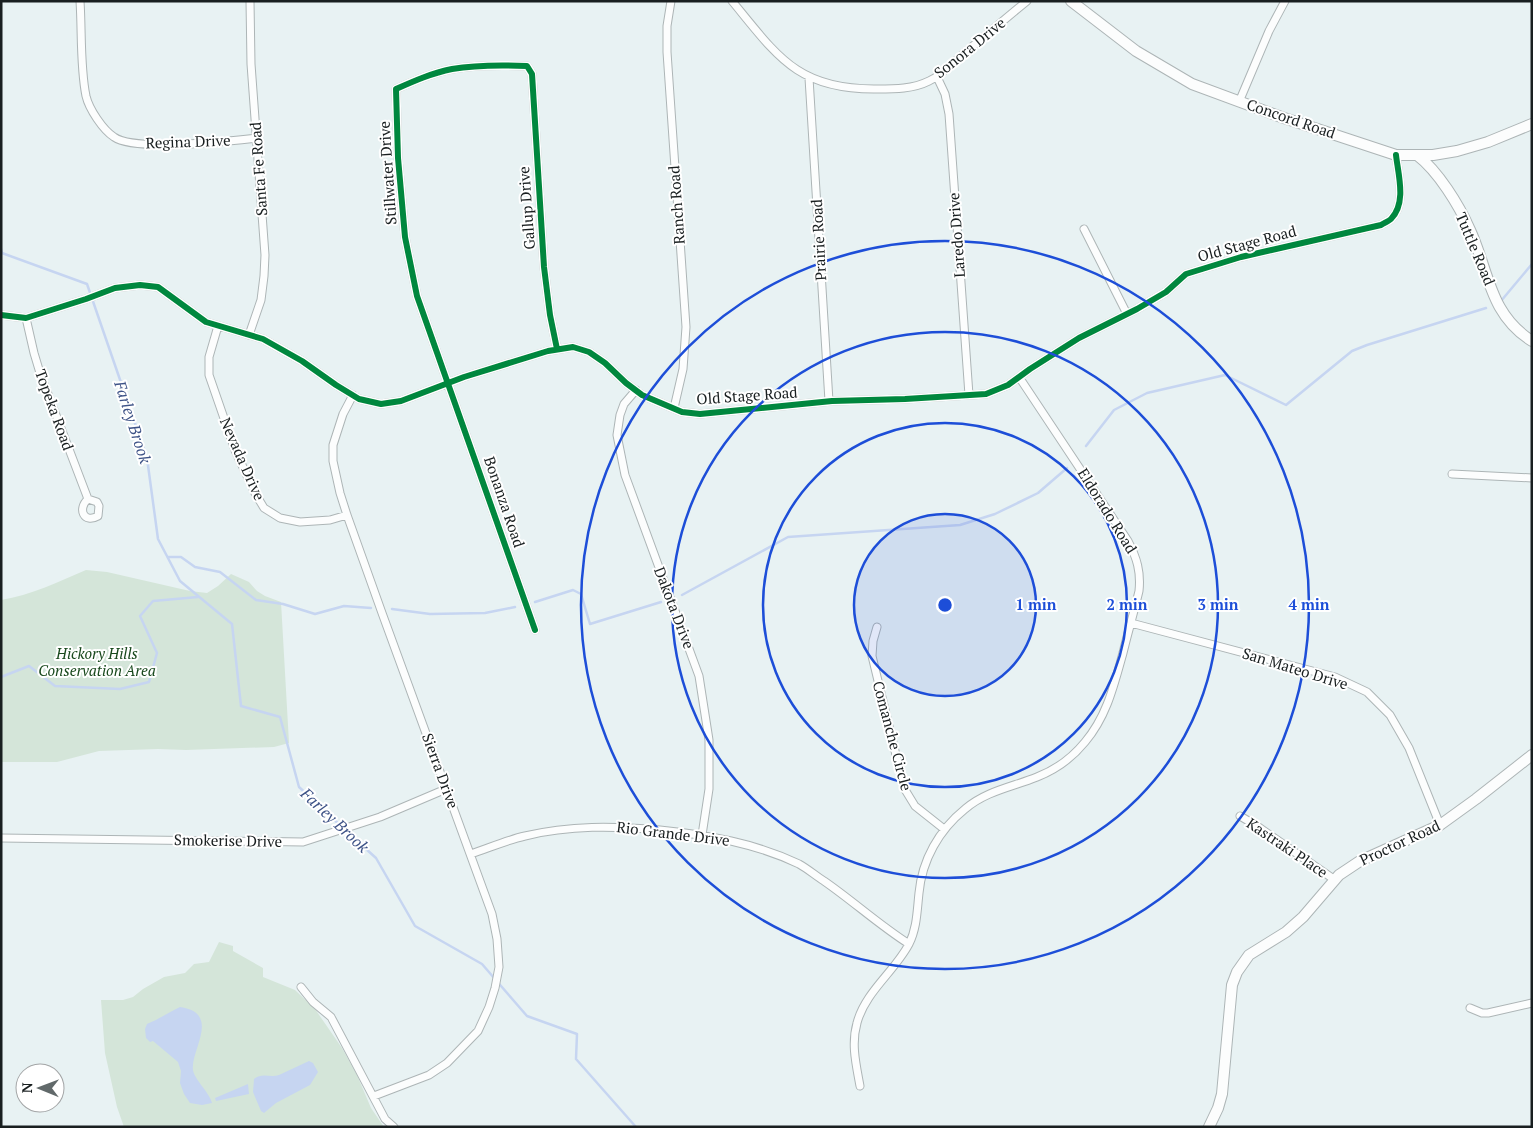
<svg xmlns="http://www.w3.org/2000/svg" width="1533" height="1128" viewBox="0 0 1533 1128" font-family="'PT Serif',serif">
<rect width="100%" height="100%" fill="#e8f2f3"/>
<path fill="#d4e5d9" d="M86,570L107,572L190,591L207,593L218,586L231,574L249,582L257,591L265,596L281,602L289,743L274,747L186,750L158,749L99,751L57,762H1V600C31,595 58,582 86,570Z
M219,942L233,946V951L263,968V977L295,990L315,1009L342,1048L357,1075L371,1108L384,1127H124L117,1107L105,1053L101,1000H123L133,997L143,989L164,977L185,973L194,964L209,962Z"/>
<path fill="#c6d5f1" d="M180,1007C222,1013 190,1051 193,1070C194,1079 210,1093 212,1103L202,1105L190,1103L184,1094L180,1083L181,1071L178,1062L153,1041L150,1042L146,1038L145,1029L147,1024C159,1019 168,1013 180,1007Z
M309,1061L313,1063L318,1072L310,1085L276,1103L264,1113L261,1111L253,1092L254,1079C262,1072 270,1078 279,1075Z
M248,1084L249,1094L216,1101L215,1098Z"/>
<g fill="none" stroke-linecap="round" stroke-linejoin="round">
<path stroke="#c6d5f1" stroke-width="2.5" d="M1,249L2,253L87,284L147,458L158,539L180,581L232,624L241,706L280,717L299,787L342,827
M1501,301L1532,264
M1086,446L1114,410L1147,393L1225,375L1286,405L1352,351L1367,345L1486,308
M168,557H181L195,567L220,572L256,600L283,604L315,614L344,606L371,608
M682,595L788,537L960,525L995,514L1038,493L1067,468
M535,602L573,590L581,594L590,624L661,602
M392,609L430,614L485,613L515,607
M1,677L29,666L55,686L120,689L149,682L157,653L140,616L153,601L198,597
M346,831L376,858L415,926L482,964L527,1016L577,1034L576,1059L636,1127"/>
<g stroke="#adb5b6" stroke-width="9">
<path id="street" d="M80,1C82,31 80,67 86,96C89,109 103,130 114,137C135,152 229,141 257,138
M671,1L667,26V52L686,327L683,369L674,408
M732,1C778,57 798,90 877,89C895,89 913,89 929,81C942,75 952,64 962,55C984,37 1005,19 1027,1
M937,77L945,94L949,114L969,395
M809,78L829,401
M1239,102L1269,31L1285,1
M1084,229L1127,314
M1,315L26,318L86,299L115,288L140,285L158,287L206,322L263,339L302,361L336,385L359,399L381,404L401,401L464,377L548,351L573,347L589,352L605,363L626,383L642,395L682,412L700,414L832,401L905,399L986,394L1008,385L1030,369L1079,338L1137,309L1166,292L1186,274L1241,257L1381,225C1384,223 1389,221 1391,219C1407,203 1398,174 1396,155
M26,318L34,353L40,373L88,499C77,509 84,524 98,516L99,506L97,502L88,499
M218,326L209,357V375L235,450L255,493L264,508L280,518L300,522L330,520L347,515
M249,335L261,300L264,276L265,255L251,64L250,1
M636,390L624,404L620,415L617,435L625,475L699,676L709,740V789L702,835
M353,395L343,414L333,445V461L340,493L347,515L382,613L492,914L497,939L499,967L495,988L489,1007L478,1031L447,1063L429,1075L374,1096
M1452,474L1532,478
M1131,623L1335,677L1367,692L1390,715L1409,748L1440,825
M877,627L873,641L872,656L904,788L915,806L944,829
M535,630L417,296L405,237L398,158L396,89C414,81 432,73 452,69C475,65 503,65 527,66L532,74L544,267L550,315L557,349
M1240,816L1257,826L1335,880
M1,838L303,842L380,817L446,789
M471,854C489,848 507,840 525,836C570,825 614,826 660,830C708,835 755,843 799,864C808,869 816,876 824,881C853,901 879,925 909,944
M301,987L313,1002L331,1017L385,1119L394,1127
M1470,1008L1482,1013H1488L1532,1003
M860,1086C856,1064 851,1044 857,1023C865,992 895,971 909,944C917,928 917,911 919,893C922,860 939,830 965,809C986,791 1012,787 1037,777C1055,770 1072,758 1085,742C1107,716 1114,685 1123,653C1128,632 1134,612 1139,591C1141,572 1137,558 1128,541L1019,377"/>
</g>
<g stroke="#adb5b6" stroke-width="12">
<path id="secondary" d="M1071,1L1136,51L1192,84L1284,118L1396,155H1433L1457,151L1488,142L1532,124
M1417,155C1438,171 1459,205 1470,230C1489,271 1489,314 1532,341
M1209,1127L1218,1108L1222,1094L1232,985L1237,972L1249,955L1286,932L1303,917L1339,875L1360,861L1440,825L1476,799L1532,755"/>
</g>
<use href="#street" stroke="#fcfdfd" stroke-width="7"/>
<use href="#secondary" stroke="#fcfdfd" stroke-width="10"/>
<g stroke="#fff" stroke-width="9">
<path id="cycleway" d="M1,315L26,318L86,299L115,288L140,285L158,287L206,322L263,339L302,361L336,385L359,399L381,404L401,401L464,377L548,351L573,347L589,352L605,363L626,383L642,395L682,412L700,414L832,401L905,399L986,394L1008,385L1030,369L1079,338L1137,309L1166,292L1186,274L1241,257L1381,225C1384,223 1389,221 1391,219C1407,203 1398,174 1396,155
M535,630L417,296L405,237L398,158L396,89C414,81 432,73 452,69C475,65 503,65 527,66L532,74L544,267L550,315L557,349"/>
</g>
<use href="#cycleway" stroke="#00873e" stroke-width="6"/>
</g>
<circle cx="945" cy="605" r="91" fill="#1d4ed8" fill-opacity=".12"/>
<g fill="none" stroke="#1d4ed8" stroke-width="2.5">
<circle cx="945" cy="605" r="91"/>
<circle cx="945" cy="605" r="182"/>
<circle cx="945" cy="605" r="273"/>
<circle cx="945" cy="605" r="364"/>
</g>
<g text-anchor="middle" stroke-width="4" stroke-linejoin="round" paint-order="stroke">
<g font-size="15" fill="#191f20" stroke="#fff">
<text transform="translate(970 48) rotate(-39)" y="5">Sonora Drive</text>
<text transform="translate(1291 119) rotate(19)" y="5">Concord Road</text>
<text transform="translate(188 142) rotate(-2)" y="5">Regina Drive</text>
<text transform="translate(259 169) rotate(-94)" y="5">Santa Fe Road</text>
<text transform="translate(388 173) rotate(-94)" y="5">Stillwater Drive</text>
<text transform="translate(677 205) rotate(-94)" y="5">Ranch Road</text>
<text transform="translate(527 208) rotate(-94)" y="5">Gallup Drive</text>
<text transform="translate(957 235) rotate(-94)" y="5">Laredo Drive</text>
<text transform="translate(819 240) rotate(-93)" y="5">Prairie Road</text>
<text transform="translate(1247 244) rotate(-15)" y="5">Old Stage Road</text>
<text transform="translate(1475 249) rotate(67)" y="5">Tuttle Road</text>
<text transform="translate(747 396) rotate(-4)" y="5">Old Stage Road</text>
<text transform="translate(54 410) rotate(70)" y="5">Topeka Road</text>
<text transform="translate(242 459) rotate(66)" y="5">Nevada Drive</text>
<text transform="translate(504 502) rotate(71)" y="5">Bonanza Road</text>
<text transform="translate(1107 511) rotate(58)" y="5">Eldorado Road</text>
<text transform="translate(674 608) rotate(69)" y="5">Dakota Drive</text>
<text transform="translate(1295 669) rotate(17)" y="5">San Mateo Drive</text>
<text transform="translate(892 736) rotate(75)" y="5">Comanche Circle</text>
<text transform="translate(440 771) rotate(70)" y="5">Sierra Drive</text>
<text transform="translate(673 834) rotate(7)" y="5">Rio Grande Drive</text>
<text transform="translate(228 841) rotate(1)" y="5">Smokerise Drive</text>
<text transform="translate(1400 843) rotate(-25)" y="5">Proctor Road</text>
<text transform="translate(1287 848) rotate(34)" y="5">Kastraki Place</text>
</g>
<g font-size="15" font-style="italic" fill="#19491d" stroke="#fff">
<text x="97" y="659">Hickory Hills<tspan x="97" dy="17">Conservation Area</tspan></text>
</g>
<g font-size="16" font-style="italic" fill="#3e5387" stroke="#fff">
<text transform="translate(133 422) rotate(72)" y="6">Farley Brook</text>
<text transform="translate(335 820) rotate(43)" y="6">Farley Brook</text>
</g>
</g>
<circle cx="945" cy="605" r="8" fill="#1d4ed8" stroke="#fff" stroke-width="2.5"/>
<g font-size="15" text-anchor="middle" font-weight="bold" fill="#1d4ed8" stroke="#fff" stroke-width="4" stroke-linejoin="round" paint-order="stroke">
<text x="1036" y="610">1 min</text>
<text x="1127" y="610">2 min</text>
<text x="1218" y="610">3 min</text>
<text x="1309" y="610">4 min</text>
</g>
<rect width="1533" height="1128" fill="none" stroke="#191f20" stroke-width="5"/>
<g transform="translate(40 1088) rotate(271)"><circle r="24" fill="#ffffff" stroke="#a3a5a6"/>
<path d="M0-4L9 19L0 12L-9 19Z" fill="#61696a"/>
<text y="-8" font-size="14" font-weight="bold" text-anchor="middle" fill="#191f20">N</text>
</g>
</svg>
